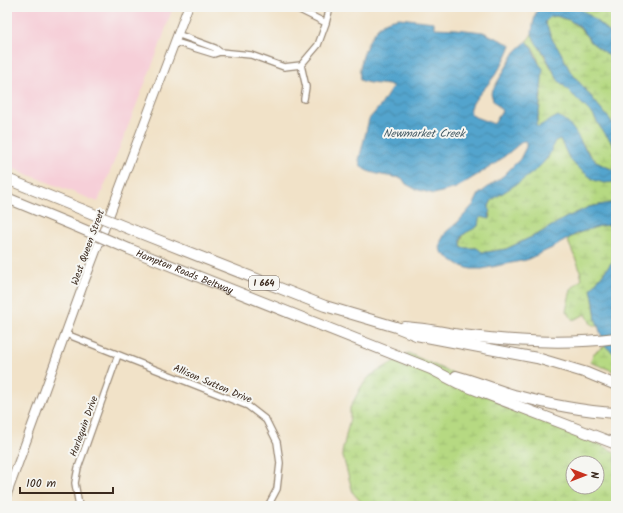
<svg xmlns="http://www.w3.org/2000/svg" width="623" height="513" viewBox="0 0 623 513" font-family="Kalam,sans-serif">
<defs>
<pattern id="wetland-marsh" width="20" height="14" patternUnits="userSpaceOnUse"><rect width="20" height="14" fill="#b6d982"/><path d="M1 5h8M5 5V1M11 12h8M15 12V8" fill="none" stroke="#9dba70"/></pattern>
<pattern id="water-waves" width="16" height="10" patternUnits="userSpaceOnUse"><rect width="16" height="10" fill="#53a4cd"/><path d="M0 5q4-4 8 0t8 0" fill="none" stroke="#4686a6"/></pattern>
</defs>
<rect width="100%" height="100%" fill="#f6f6f2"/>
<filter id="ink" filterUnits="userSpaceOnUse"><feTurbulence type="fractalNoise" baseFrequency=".025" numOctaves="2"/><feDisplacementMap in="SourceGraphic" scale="8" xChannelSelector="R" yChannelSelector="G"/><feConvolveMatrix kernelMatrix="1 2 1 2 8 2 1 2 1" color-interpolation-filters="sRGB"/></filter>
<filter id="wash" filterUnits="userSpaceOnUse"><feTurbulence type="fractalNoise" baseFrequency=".012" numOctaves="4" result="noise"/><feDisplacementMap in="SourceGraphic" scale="16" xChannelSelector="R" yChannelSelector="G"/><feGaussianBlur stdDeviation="0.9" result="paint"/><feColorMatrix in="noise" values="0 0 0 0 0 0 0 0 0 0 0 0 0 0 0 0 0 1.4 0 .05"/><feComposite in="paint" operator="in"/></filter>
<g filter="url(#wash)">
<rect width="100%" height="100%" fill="#f1e2c8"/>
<path fill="#f6cfd8" d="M7,7H173L159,48L98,202L7,166Z"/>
<path fill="url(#wetland-marsh)" stroke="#788250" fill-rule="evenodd" d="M575,7H616V38L588,14Z
M556,16L569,20L579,27L591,42L616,61V127L570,71L560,51L553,41L545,22L550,17Z
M532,34L558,80L594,116L600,127L616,148V169L614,170L600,164L592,157L579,139L538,127L535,125L538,120C542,94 547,62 527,41Z
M560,139L569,158L594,180L616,182V204L610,203L589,207L565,218L540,233L506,249L487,252H481L477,248H462C458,235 468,231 478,226L479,218L481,217H491L489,206L492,200L526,177L548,158L554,141Z
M608,225L616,228V257L591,289C594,302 594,315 599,327L591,324L586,314L573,320L566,311L571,289L582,279L579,267L567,239C580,232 594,226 608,225Z
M605,346L616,355V372L590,362L594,353Z
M408,353L560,423L616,453V506H365L353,493L342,453L350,418V408L361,387L370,376ZM573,463H597V487H573Z"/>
<path fill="url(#water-waves)" stroke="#476776" d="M539,7H577L588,14L616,38V61L591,42L579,26L569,20L556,16L550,17L545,22L553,41L560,51L570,71L616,127V148L600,127L594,116L558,80L545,55L536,43L532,34L533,24L537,9Z
M399,18L434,22V28L456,29L483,32L511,45C506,59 498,72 489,83C481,93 472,100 470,112L475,117L494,124L502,111L493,100L491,93L515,52L527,41C534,48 536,63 543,68L539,113L536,125L538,127L541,125L558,116C579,128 577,142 592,157C598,164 606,167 614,170L616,169V182L604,183L594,180L576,166L569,158L560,139L555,141C552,146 551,154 547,158C535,175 509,188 492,200L489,206L490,219L481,217L479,219L478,226C469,233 457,232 462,248H477L482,252H487L506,249L540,233L565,218L589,207L610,203L616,204V228L608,225L600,226L578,233L552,248L526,260L482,269H471L461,266L446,256L441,252L440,247L441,241L446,232L458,222L474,204L479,194L503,176L520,159L526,147V141H523L495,164L456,188L434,194L415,189L406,184L402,178C393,177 371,174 364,169C361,167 360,164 359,160L369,119L381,105L393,86C382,83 371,85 360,80C357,64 371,27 387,21C391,19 396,19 399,18Z
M616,257V355L605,346L596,320L594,303L591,289Z"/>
</g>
<g filter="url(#ink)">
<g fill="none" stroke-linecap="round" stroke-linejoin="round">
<g stroke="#968673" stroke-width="8">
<path id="street" d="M294,7L326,23
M175,42L214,54L220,52L215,48L177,34
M220,52L251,55L284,67L301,65L318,45L326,23L330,7
M301,65L306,87L304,99
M66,334L248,406L266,420L277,442L280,463L277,489L268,506
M79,506L75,483L78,468L118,355"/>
</g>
<g stroke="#968673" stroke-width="10">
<path id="secondary" d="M7,494L82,288L188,7"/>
</g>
<g stroke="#968673" stroke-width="12">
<g id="highway">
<path d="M7,179L81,209"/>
<path d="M7,198L75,226"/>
<path d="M135,231L325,306L396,327L416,335L537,358L587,373L616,385"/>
<path id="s1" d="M129,249L431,369L458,383L616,444"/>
<path d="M404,327C423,328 442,332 461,335C512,341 565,345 616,338"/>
<path d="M456,376C475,381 494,389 514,395C547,404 582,411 616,413"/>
</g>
</g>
<use href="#street" stroke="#fff" stroke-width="5.5"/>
<use href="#secondary" stroke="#fff" stroke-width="8"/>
<use href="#highway" stroke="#fff" stroke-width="10"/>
<g stroke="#968673" stroke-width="12" stroke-linecap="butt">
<path id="highway-bridge" d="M81,209L135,231
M75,226L129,249"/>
</g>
<use href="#highway-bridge" stroke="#fff" stroke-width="10"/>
</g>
</g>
<g text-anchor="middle" stroke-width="4" stroke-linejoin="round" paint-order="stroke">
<rect fill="#f6f6f2" stroke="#73675e" stroke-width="1" x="249" y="276" width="30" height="14" rx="3"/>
<g font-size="9" font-weight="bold" fill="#3b2a1e">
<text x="264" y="286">I 664</text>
</g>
<g font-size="10" fill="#3b2a1e" stroke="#f6f6f2">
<text transform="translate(87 247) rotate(-70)" y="4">West Queen Street</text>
<text dy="4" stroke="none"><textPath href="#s1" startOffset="60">Hampton Roads Beltway</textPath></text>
<text transform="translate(213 383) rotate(23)" y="4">Allison Sutton Drive</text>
<text transform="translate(83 426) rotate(-70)" y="4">Harlequin Drive</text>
</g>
<g font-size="11" font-style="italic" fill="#455b64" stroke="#f6f6f2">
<text x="424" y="137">Newmarket Creek</text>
</g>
</g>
<rect width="623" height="513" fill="none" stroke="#f6f6f2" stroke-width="24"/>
<g transform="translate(585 475) rotate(90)"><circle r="19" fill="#f6f6f2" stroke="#aba49d"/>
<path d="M0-3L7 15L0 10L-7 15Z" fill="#c8321e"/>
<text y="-6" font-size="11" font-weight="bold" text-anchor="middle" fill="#3b2a1e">N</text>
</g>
<path d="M20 487v6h93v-6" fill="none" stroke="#3b2a1e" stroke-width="2"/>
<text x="26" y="487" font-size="12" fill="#3b2a1e" stroke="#f6f6f2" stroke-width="3" paint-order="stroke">100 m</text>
</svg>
